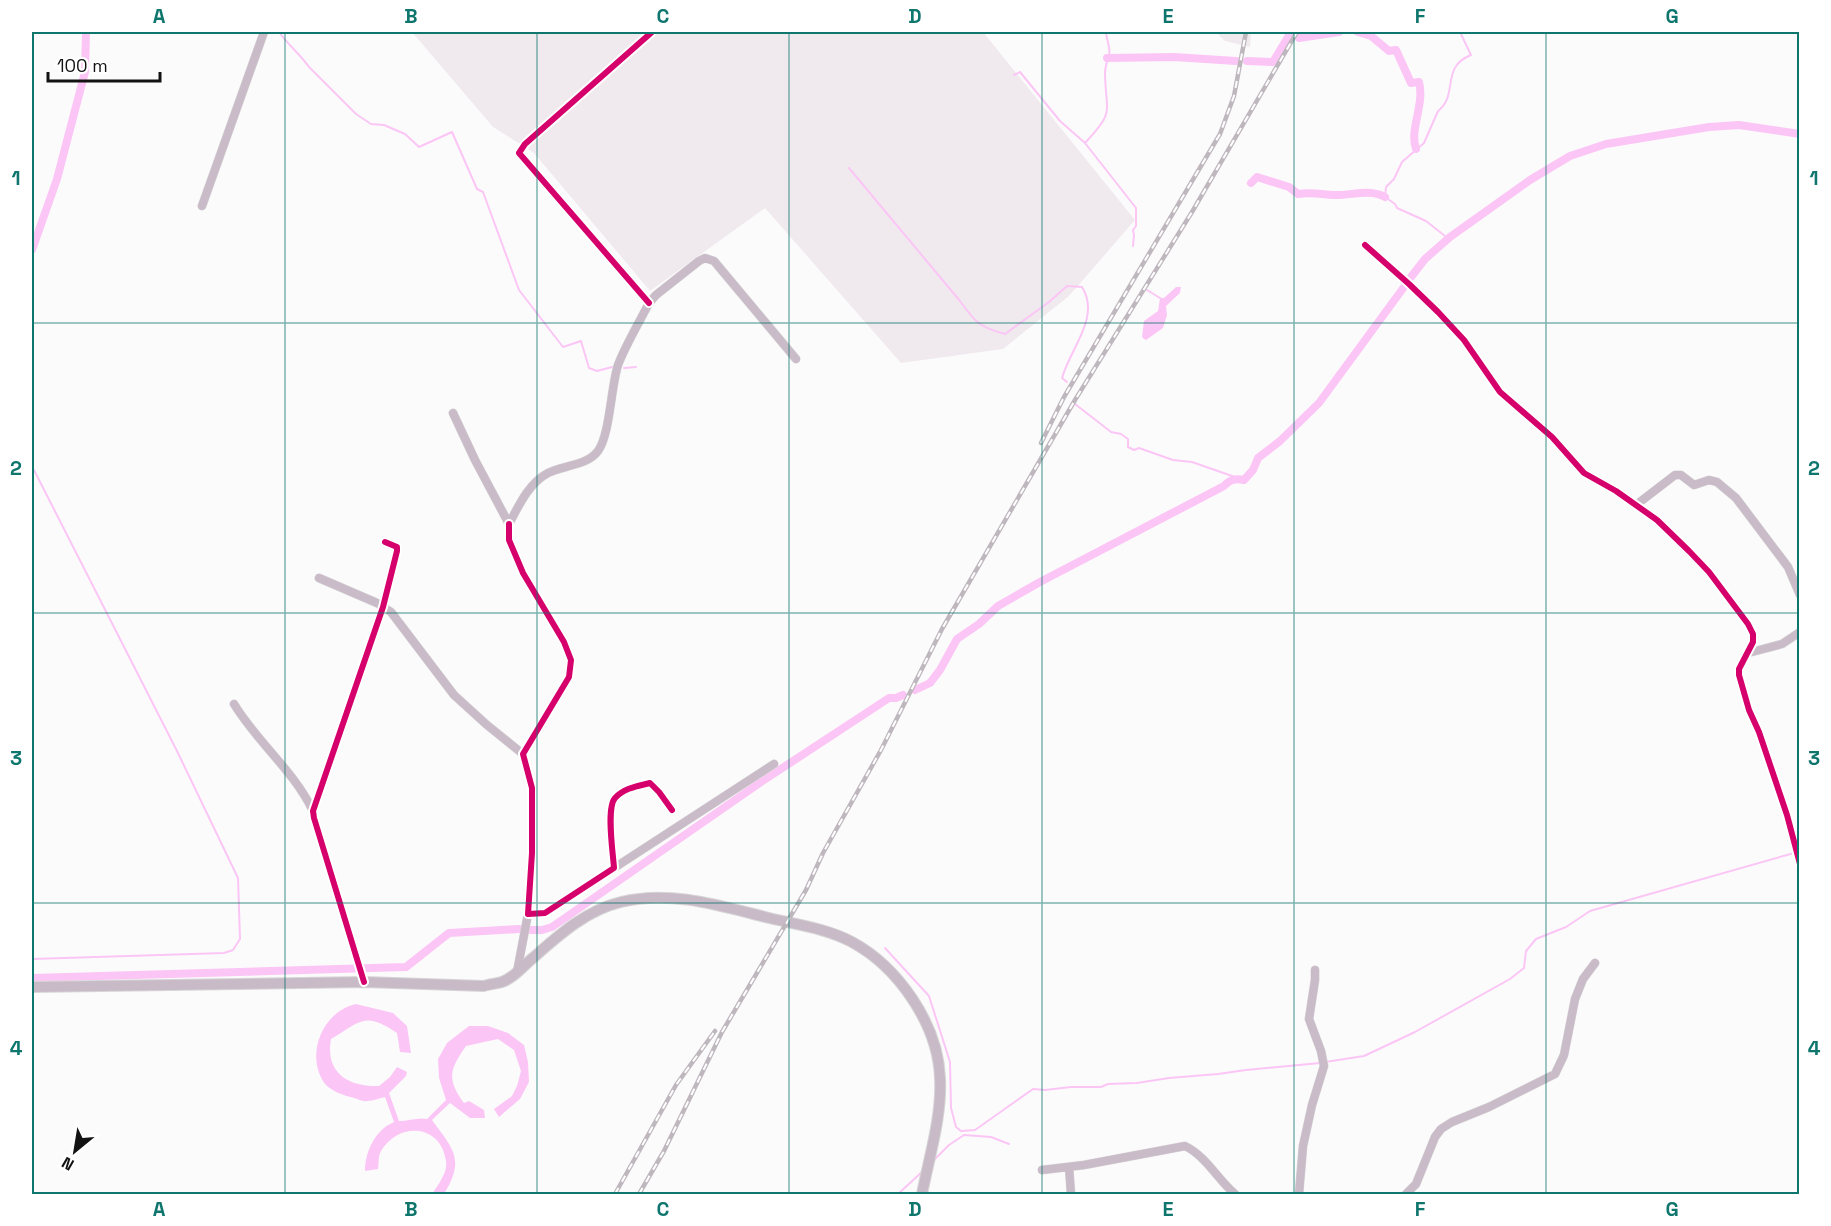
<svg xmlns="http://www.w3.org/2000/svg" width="1831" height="1226" viewBox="0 0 1831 1226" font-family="'Space Grotesk',sans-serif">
<rect width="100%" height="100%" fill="#fcfbfc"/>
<path fill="#f0eaef" d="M412,32H983L1135,220L1069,296L1003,349L901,363L765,208L650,291L534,153L493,127Z
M1216,32H1251L1250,47L1225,41Z"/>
<path fill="#fbc6f5" d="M1176,287H1181L1180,293L1166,306L1167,315L1163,328L1146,340L1144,339L1142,337L1144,321L1158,311L1160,298H1164Z
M356,1004L393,1013L407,1026L411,1053L400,1052L397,1033C365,1011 361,1021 331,1039C325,1073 348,1087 379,1086L390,1077L397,1067L407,1072L406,1076L389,1093L399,1121C409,1121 418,1117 427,1119L446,1100L439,1078L438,1059L447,1043L469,1026H488L508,1033L524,1045L528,1062L529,1082L520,1099L499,1117L494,1109L512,1096L517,1086L521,1071L514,1050L498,1039L466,1046C450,1069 446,1079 464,1103L469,1101L484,1110L485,1118H470L450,1103L432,1120C454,1150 465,1159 444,1194H432C438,1185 448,1172 446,1161C441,1124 399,1121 381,1151C378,1156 379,1163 378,1169L365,1171C365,1152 375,1130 394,1122L385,1097C380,1098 373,1101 367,1101C363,1102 358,1099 354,1098C345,1096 331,1091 325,1084C304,1055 323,1011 356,1004Z"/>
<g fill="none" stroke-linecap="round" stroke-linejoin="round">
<path stroke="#fbc6f5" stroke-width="2" d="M279,32C288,45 300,54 309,67L356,114L371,124L384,125L405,134L419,147L452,132L477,189L483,192L519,290L563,347L581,341L589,368L597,371L612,367
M1106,32C1106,38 1111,49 1109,55C1107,62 1105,66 1105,74C1106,114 1115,111 1085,143L1136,208V226L1133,230L1134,235L1133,246
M1014,75L1020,72L1060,121L1085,143
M849,168L960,301C975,322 979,327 1005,334L1049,302L1067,286L1082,287C1101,317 1070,349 1062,378L1067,382
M1445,236L1426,221L1397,208L1395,204L1385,197L1386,187L1394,179L1402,162L1424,143L1438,111C1459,95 1440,67 1471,55L1460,32
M1147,290L1160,298
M624,368L636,367
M1075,404L1111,432L1121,434L1128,439V447L1134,450L1139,448L1173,460L1192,462L1235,477
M885,948L929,996L950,1062L951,1108L956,1127L961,1131L975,1130L1033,1089L1045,1090L1071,1087H1101L1108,1084L1137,1083L1169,1078L1218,1074L1246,1070L1320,1063
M32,959L224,953L233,950L240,939L238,878L177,751L34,470
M1325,1062L1364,1056L1415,1032L1510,979L1524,968L1526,951L1536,939L1566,927L1590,911L1794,853
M933,1161L949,1145L964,1135L991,1137L1009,1144
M898,1194L923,1171"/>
<path stroke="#fbc6f5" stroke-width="8" d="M1358,32L1371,36L1389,51L1396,50L1411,83L1419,82C1425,105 1409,129 1416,149
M1299,38L1339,32
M1107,58L1174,57L1236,61
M1247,61L1273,62L1291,32
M1251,183L1257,177L1289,187L1298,194C1311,192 1320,194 1333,195C1351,196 1368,188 1385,197
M32,250L57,179L85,72L86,32
M1411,277L1425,259L1450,237L1530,180L1570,156L1606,144L1709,127L1739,125L1800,134
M915,690L930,683L940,670L957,639L979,624L998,606L1040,582L1224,486C1229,480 1236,478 1244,480L1253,470L1258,458L1280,441L1319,403L1404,287
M531,930H542L552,927L761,782L889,698H896L903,695
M32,978L406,967L449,933L519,929"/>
<g stroke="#d7d6d7" stroke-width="9">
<path id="minor" d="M202,206L264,32
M1365,245L1409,284L1438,312L1464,340L1500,392L1552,437L1584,473L1616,491L1657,520L1689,551L1709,572L1748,624L1753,634V642L1739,669V675L1749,710L1759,732L1787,815L1800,864
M649,303L519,153L525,144L652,32
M453,413L475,460L509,524C519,505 529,483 548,473C563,465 587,466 598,451C610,435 611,386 618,365C626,344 639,323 649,303L656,295L699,261L705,258L714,261L796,359
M1636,505L1675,475H1681L1694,485L1709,480L1717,482L1736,498L1788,567L1800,595
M509,524V540L523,573L564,642L571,660L569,677L523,754L532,788V853L528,914L545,913L614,868C613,853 606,808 615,798C624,788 638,786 650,783L659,792L672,810
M319,578L377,603L391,612L454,695L487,725L523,754
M1748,653L1782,644L1800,632
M234,704C257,742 294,771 313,811
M614,868L774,764
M517,972L528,914
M364,982L314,818L313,811L383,607L397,551V547L385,542
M1069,1167L1071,1194
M1042,1170L1084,1165L1185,1146C1206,1156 1218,1180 1235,1194
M1299,1194L1303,1146L1312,1105L1324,1066L1321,1051L1309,1019L1315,980V970
M1406,1194L1416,1184L1435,1137L1441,1129L1452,1122L1489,1107L1555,1074L1564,1055L1575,999L1583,979L1595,963"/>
</g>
<g stroke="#d7d6d7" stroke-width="12">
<path id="secondary" d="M32,987L364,982L484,986C489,984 496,984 502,982C514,978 524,965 534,957C560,934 587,910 621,902C669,890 718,905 765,917C793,924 826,928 852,942C898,967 938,1024 940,1078C942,1117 929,1157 922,1194"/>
</g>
<use href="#minor" stroke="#cabbc8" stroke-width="8"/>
<use href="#secondary" stroke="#c9bac7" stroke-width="10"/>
<g stroke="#bfb7be" stroke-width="4.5">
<path id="rail" d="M1041,443L1064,397L1220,134L1234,96L1246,32
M615,1194L676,1085L715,1031
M639,1194L664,1151L722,1032L806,890L823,853L881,750L942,629L1075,400L1192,212L1297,32"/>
</g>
<use href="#rail" stroke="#fff" stroke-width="2" stroke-dasharray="7" stroke-linecap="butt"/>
<g stroke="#fff" stroke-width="10">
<path id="cycleway" d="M1365,245L1409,284L1438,312L1464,340L1500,392L1552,437L1584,473L1616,491L1657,520L1689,551L1709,572L1748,624L1753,634V642L1739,669V675L1749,710L1759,732L1787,815L1800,864
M649,303L519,153L525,144L652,32
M509,524V540L523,573L564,642L571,660L569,677L523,754L532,788V853L528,914L545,913L614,868C613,853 606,808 615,798C624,788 638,786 650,783L659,792L672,810
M364,982L314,818L313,811L383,607L397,551V547L385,542"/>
</g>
<use href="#cycleway" stroke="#d6006c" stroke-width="6"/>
</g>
<path fill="none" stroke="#0f766e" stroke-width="1.5" stroke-opacity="0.55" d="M285,32V1194M537,32V1194M789,32V1194M1042,32V1194M1294,32V1194M1546,32V1194M32,323H1800M32,613H1800M32,903H1800"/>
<rect width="1831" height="1226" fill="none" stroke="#ffffff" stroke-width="66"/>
<g transform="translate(75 1151) rotate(210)" stroke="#ffffff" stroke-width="4.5" paint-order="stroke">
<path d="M0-4.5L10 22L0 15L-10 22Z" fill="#131213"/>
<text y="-9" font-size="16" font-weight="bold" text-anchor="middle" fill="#131213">N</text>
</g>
<path d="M48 72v9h112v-9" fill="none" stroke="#131213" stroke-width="3"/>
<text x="57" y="72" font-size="18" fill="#131213" stroke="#ffffff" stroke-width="4.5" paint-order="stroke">100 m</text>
<rect x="33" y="33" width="1765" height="1160" fill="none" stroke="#0f766e" stroke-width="2"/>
<g font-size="20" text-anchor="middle" font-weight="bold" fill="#0f766e">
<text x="159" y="23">A</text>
<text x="411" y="23">B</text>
<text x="663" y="23">C</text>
<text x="915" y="23">D</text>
<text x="1168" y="23">E</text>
<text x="1420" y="23">F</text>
<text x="1672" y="23">G</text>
<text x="16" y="185">1</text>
<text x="1814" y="185">1</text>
<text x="16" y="475">2</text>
<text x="1814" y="475">2</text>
<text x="16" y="765">3</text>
<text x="1814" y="765">3</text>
<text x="16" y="1055">4</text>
<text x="1814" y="1055">4</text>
<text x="159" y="1216">A</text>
<text x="411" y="1216">B</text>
<text x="663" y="1216">C</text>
<text x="915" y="1216">D</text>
<text x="1168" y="1216">E</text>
<text x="1420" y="1216">F</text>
<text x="1672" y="1216">G</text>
</g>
</svg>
